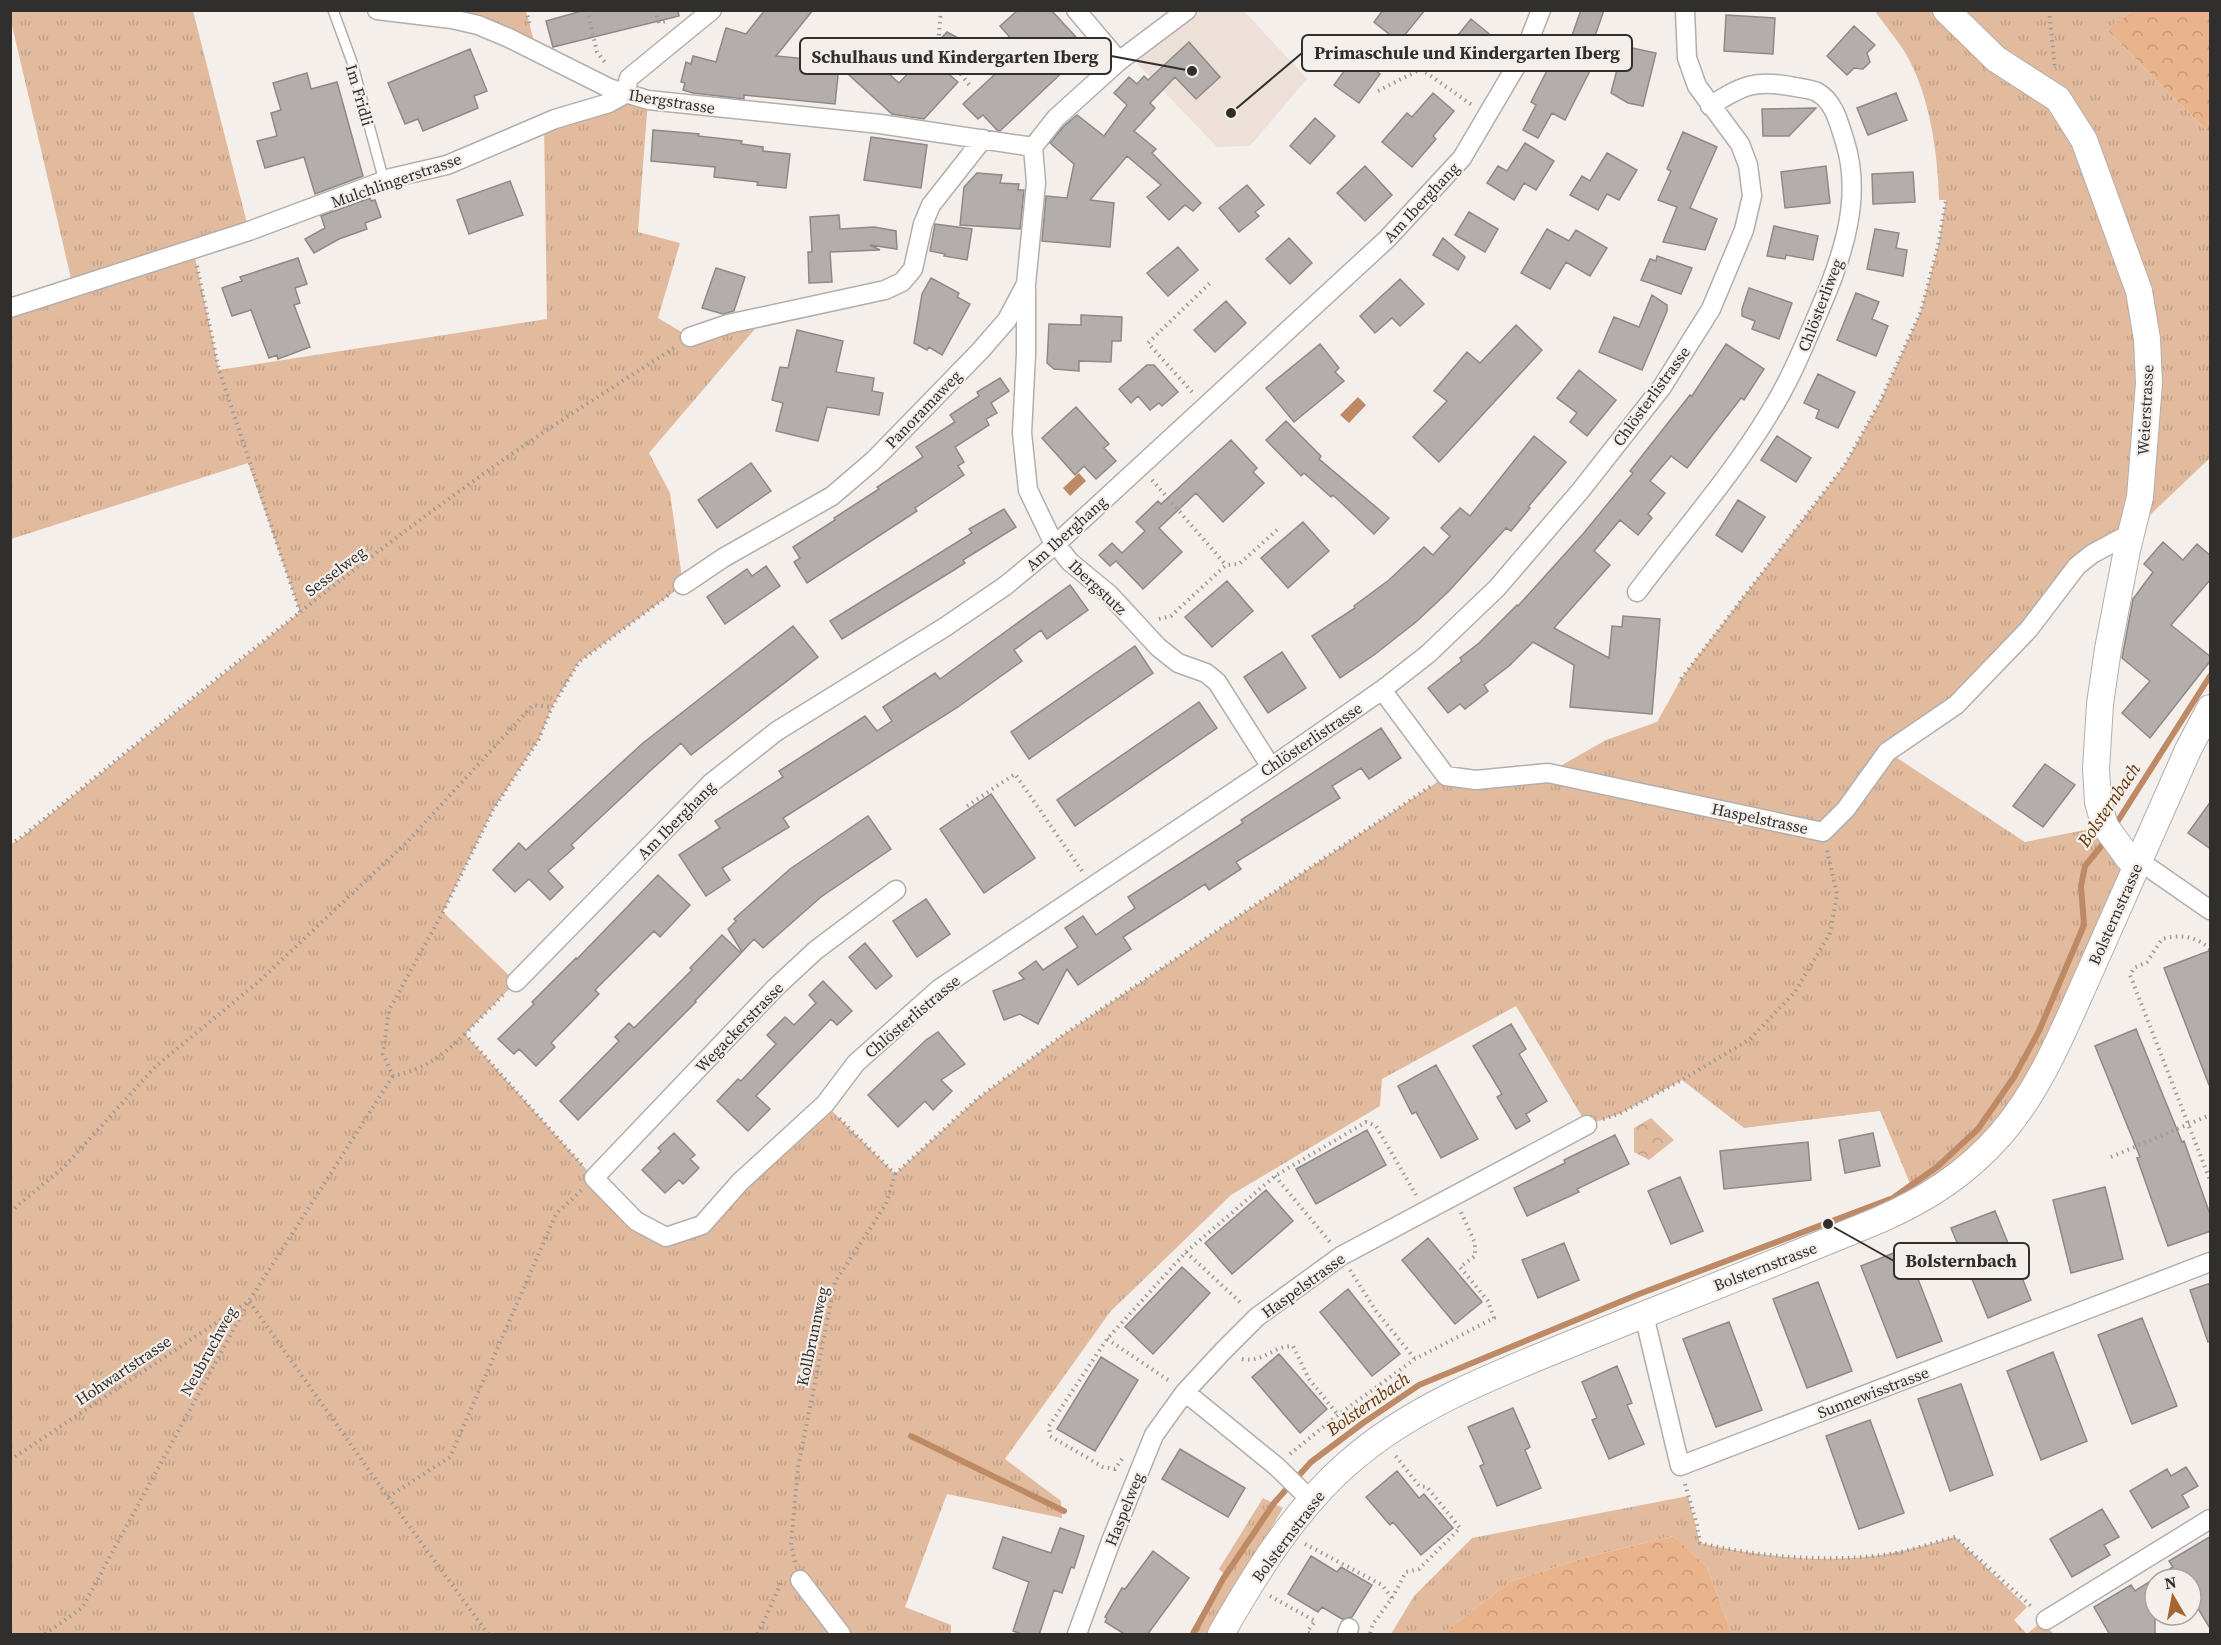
<svg xmlns="http://www.w3.org/2000/svg" width="2221" height="1645" viewBox="0 0 2221 1645" font-family="'Source Serif 4',serif">
<defs>
<pattern id="grass-tufts" width="24" height="20" patternUnits="userSpaceOnUse" patternTransform="scale(1.5)"><rect width="24" height="20" fill="#e2bb9f"/><path d="M3 7l-1-3M5 7V3M7 7l1-3M15 17l-1-3M17 17v-4M19 17l1-3" fill="none" stroke="#c2a189"/></pattern>
<pattern id="forest-crowns" width="20" height="18" patternUnits="userSpaceOnUse" patternTransform="scale(1.5)"><rect width="20" height="18" fill="#e9b38c"/><path d="M2 6a3 3 0 1 1 6 0M12 15a3 3 0 1 1 6 0" fill="none" stroke="#c89a79"/></pattern>
<pattern id="park-crowns" width="20" height="18" patternUnits="userSpaceOnUse" patternTransform="scale(1.5)"><rect width="20" height="18" fill="#e2bb9f"/><path d="M2 6a3 3 0 1 1 6 0M12 15a3 3 0 1 1 6 0" fill="none" stroke="#c2a189"/></pattern>
</defs>
<rect width="100%" height="100%" fill="#f4efeb"/>
<path fill="#ece0d8" d="M1187,11H1244L1307,79L1250,146L1217,147L1128,54Z"/>
<path fill="url(#grass-tufts)" d="M11,11H193L249,231L193,248L219,370L547,319L544,123L602,105L648,100L638,232L680,243L658,318L690,337L765,317L649,453L670,493L683,585L579,662L552,707L539,739L493,810L443,912L516,982L465,1034L594,1178L666,1237L702,1225L825,1104L895,1174L977,1099L1063,1035L1446,776L1548,773L1606,740L1657,722L1681,679L1698,656L1844,466L1880,402L1921,311L1938,247L1946,200H1939C1938,154 1930,97 1907,56C1898,40 1885,26 1875,11H2132L2107,30L2210,134V458L2131,533L2092,554L1956,705L1888,752L2025,842L2105,826L2128,858L2030,1095L1918,1203L1880,1111L1744,1128L1682,1080L1619,1114L1587,1125L1516,1006L1382,1079L1380,1106L1231,1195L1110,1312L1005,1459L1061,1501L1062,1518L947,1494L905,1607L951,1625V1634H11V844L20,839L300,612L248,463L11,539L10,308L73,287L11,21Z
M420,11H526L537,53Z
M1688,1496L1700,1543C1761,1557 1830,1565 1892,1553C1913,1549 1934,1543 1955,1537L2027,1607L2014,1620L2027,1634L2041,1622L2054,1634H1732L1707,1567L1674,1536L1591,1556L1511,1581L1442,1634H1391L1414,1596L1472,1538Z
M1263,1498L1283,1508L1208,1634H1189L1224,1574L1219,1569Z"/>
<path fill="url(#forest-crowns)" d="M2132,11H2210V134L2107,30Z
M1674,1536L1707,1567L1732,1634H1442L1511,1581L1591,1556Z"/>
<path fill="url(#park-crowns)" d="M1651,1118L1674,1140L1649,1160L1634,1152V1128Z"/>
<path fill="#be8a65" d="M1358,397L1366,405L1349,423L1340,415Z
M1079,473L1086,481L1070,496L1063,488Z"/>
<g fill="none" stroke-linecap="round" stroke-linejoin="round">
<path stroke="#be8a65" stroke-width="6" d="M2114,827L2210,676
M911,1436L1064,1511
M1193,1634L1223,1579L1274,1503L1311,1462L1363,1423L1419,1385L1639,1294L1893,1198L1937,1167L1978,1129L2014,1077L2039,1031L2084,925L2081,886L2085,866L2107,839"/>
</g>
<path fill="#b3aeab" stroke="#8d8986" stroke-width="1.5" d="M585,10H678L679,16L553,47L546,21Z
M765,10H813L776,56L860,64V61H875L899,83L947,32L962,40L944,70L958,82L924,119L892,114L839,66L835,104L744,95V99L693,93L683,90L685,83L681,82L686,62L691,64L693,56L716,62L726,28L746,34Z
M1018,10H1051L1087,49L1000,131L997,130L983,115L978,119L963,104L1021,50L1000,26Z
M1383,10H1425L1399,42L1374,22Z
M1581,10H1604L1594,39L1605,41L1565,120L1552,113L1538,138L1523,130L1536,105L1531,102L1557,51L1565,55Z
M1726,15L1775,18L1773,54L1724,51Z
M1471,19L1498,41L1474,71L1461,60L1455,66L1442,55Z
M1854,26L1875,45L1867,53L1870,62L1863,69L1854,68L1847,75L1827,56Z
M1189,42L1220,77L1196,99L1175,77L1150,103L1155,108L1134,131L1156,149L1152,153L1201,203L1193,211L1185,205L1169,220L1147,197L1161,185L1127,156L1090,200L1114,203L1110,247L1042,241L1046,196L1067,198L1074,164L1050,143L1064,126L1077,115L1104,136L1127,105L1114,93L1129,77L1137,84L1144,76L1148,80Z
M1623,46L1656,53L1643,106L1628,103L1611,93Z
M470,49L487,91L474,96L478,108L423,131L418,119L405,124L388,83Z
M1355,56L1380,74L1359,103L1334,85Z
M307,73L311,89L337,82L363,176L315,194L304,157L265,168L257,141L277,136L271,113L281,110L273,83Z
M1433,93L1454,111L1433,136L1436,139L1412,167L1382,142L1407,113L1412,117Z
M1896,93L1907,120L1868,135L1857,108Z
M1816,108L1789,136H1763L1762,109Z
M1315,118L1335,136L1310,164L1290,146Z
M653,130L699,134L698,136L742,141L741,144L763,147V151L790,154L786,188L757,185L758,182L714,177L715,167L651,161Z
M1683,132L1717,147L1690,208L1717,219L1705,250L1663,242L1677,207L1658,200L1671,171L1667,169Z
M871,137L927,145L921,188L864,180Z
M1525,143L1554,161L1536,190L1524,183L1514,200L1487,183L1498,166L1507,171Z
M1607,153L1637,170L1619,200L1607,194L1598,210L1570,195L1582,176L1590,181Z
M1365,166L1392,195L1365,221L1337,193Z
M1826,166L1830,203L1785,208L1781,172Z
M1913,172L1915,202L1873,204L1872,174Z
M977,173L1002,175L1000,183L1019,184L1018,190H1024L1020,229L960,225L964,187Z
M510,181L523,215L469,234L457,200Z
M1247,185L1264,205L1255,212L1259,216L1239,232L1219,208Z
M370,198L371,201L375,200L381,217L365,223L367,229L339,239L314,253L305,239L325,228L321,216Z
M1469,212L1498,229L1485,252L1455,235Z
M839,215L840,229L874,227L896,231L897,249L870,245L880,250L830,252L832,282L809,283L808,252H812L810,217Z
M935,224L972,229L967,260L944,256L945,254L930,251Z
M1774,226L1818,236L1813,260L1786,255L1785,259L1767,256Z
M1547,229L1569,241L1576,230L1607,248L1590,276L1566,262L1550,289L1521,273Z
M1875,229L1899,233L1896,248L1907,250L1903,276L1867,269Z
M1289,238L1312,263L1290,284L1266,259Z
M1443,238L1465,257L1458,270L1433,255Z
M1178,247L1198,270L1168,296L1147,273Z
M1657,256L1692,268L1681,294L1641,280L1650,259L1656,261Z
M298,258L307,284L295,288L300,303L294,305L310,347L278,359L277,355L269,358L251,310L232,316L222,288L242,281L240,277Z
M716,268L745,277L734,311L723,314L702,308Z
M931,278L959,293L957,297L970,304L942,355L929,347L927,350L914,343L922,294Z
M1400,279L1424,304L1400,326L1392,318L1375,333L1360,316Z
M1749,288L1792,303L1779,339L1752,329L1755,321L1742,316V309Z
M1856,293L1879,302L1872,319L1888,326L1876,356L1837,340Z
M1652,295L1667,305V311L1642,370L1599,352L1614,317L1639,327Z
M1226,301L1246,323L1215,352L1194,330Z
M1081,315L1122,317L1121,341H1112L1111,362L1079,361V371L1054,369L1047,363L1049,324L1081,325Z
M1516,325L1542,350L1439,462L1413,437L1447,401L1434,391L1467,352L1480,363Z
M797,330L843,341L836,372L874,378L872,391L883,393L879,415L827,407L818,441L776,431L783,403L772,400L780,367L788,368Z
M1320,344L1339,368L1335,372L1344,381L1294,422L1266,388Z
M1726,344L1764,369L1744,400L1741,398L1687,468L1671,456L1650,481L1665,493L1648,514L1652,518L1638,535L1620,520L1594,551L1610,565L1554,628L1609,658L1612,626L1622,627L1623,616L1660,619L1652,714L1570,707L1574,665L1533,642L1509,666L1484,685L1488,691L1465,709L1460,704L1448,713L1428,688L1462,661L1460,658L1479,643L1517,605L1518,606L1583,534L1633,473L1630,471L1690,395L1692,396Z
M1147,365H1154L1178,392L1162,406L1159,403L1150,410L1138,396L1131,403L1119,389Z
M1579,370L1616,400L1587,436L1570,422L1577,413L1557,398Z
M1818,374L1855,392L1838,428L1816,418L1819,410L1804,403Z
M1000,378L1009,391L991,403L997,413L986,419L989,425L955,447L964,462L958,466L964,475L915,508L917,511L807,583L794,562L800,558L793,547L835,520L834,518L879,489L877,487L923,457L916,447L955,422L950,415L979,396L977,392Z
M1076,407L1109,444L1104,448L1116,461L1096,479L1084,466L1075,475L1042,438Z
M1286,421L1321,456L1319,459L1389,518L1374,534L1333,495L1331,497L1304,473L1301,476L1266,440Z
M1534,436L1566,462L1528,507L1530,508L1511,531L1506,528L1449,591L1416,622L1374,655L1340,678L1312,636L1355,608L1354,606L1389,580L1424,547L1433,555L1450,536L1441,528L1460,508L1470,516Z
M1777,436L1811,458L1796,482L1761,460Z
M1231,440L1257,468L1253,472L1264,483L1223,522L1196,493L1159,528L1182,552L1143,589L1116,561L1110,566L1099,555L1112,543L1122,553L1145,531L1136,522L1158,501L1161,504Z
M751,463L771,491L717,528L698,500Z
M1738,500L1765,517L1742,552L1716,535Z
M1004,509L1016,527L963,560L965,563L954,570L842,639L830,621L972,533L969,529Z
M1303,522L1329,551L1288,588L1261,558Z
M2163,542L2183,560L2197,544L2211,556V579L2171,625L2211,657V660L2150,738L2122,713L2150,681L2122,658L2133,599L2153,572L2144,564Z
M766,566L780,586L725,624L707,597L747,569L752,576Z
M1227,581L1253,611L1212,647L1185,617Z
M1070,585L1088,610L1047,639L1041,630L1014,650L1022,661L958,707L783,818L789,827L722,868L730,880L706,896L679,855L720,828L715,821L783,777L779,771L865,716L877,731L892,721L883,707L935,673L940,679Z
M793,626L818,657L691,755L681,743L650,771L571,845L574,848L548,871L563,887L550,900L529,879L515,892L493,870L519,843L526,850L643,743Z
M1135,646L1153,673L1029,759L1011,732Z
M1282,652L1306,688L1268,713L1244,677Z
M1199,702L1217,728L1075,826L1057,800Z
M1381,728L1401,758L1369,779L1361,768L1332,786L1340,798L1236,862L1241,869L1209,890L1205,884L1123,937L1131,949L1078,985L1067,969L1038,1024L1020,1014L1004,1020L993,991L1024,979L1019,973L1036,961L1043,970L1078,947L1065,928L1083,916L1096,935L1135,908L1128,897L1243,823L1241,820Z
M2045,764L2075,785L2043,827L2013,806Z
M991,794L1035,858L984,893L940,829Z
M2211,801V849L2188,833Z
M868,816L891,849L821,897L763,948L754,939L742,952L728,929L736,921L734,919L790,869Z
M658,875L690,905L660,937L654,931L595,990L599,994L551,1043L555,1047L536,1066L519,1049L514,1054L498,1039L534,1004L532,1002L576,958L577,959Z
M926,899L950,934L917,957L893,921Z
M722,935L741,953L695,1001L696,1002L578,1120L560,1101L619,1041L615,1037L629,1023L634,1028L692,970L690,968Z
M865,943L892,976L876,989L849,957Z
M2211,950V1085H2209L2164,968Z
M823,981L852,1011L837,1025L831,1019L756,1096L770,1109L748,1131L717,1101L738,1079L741,1081L776,1044L767,1035L785,1017L794,1025L816,1003L809,995Z
M1511,1024L1526,1049L1519,1054L1547,1101L1526,1114L1530,1121L1516,1129L1497,1097L1502,1094L1473,1046Z
M2136,1029L2182,1142L2184,1141L2211,1217V1231L2168,1246L2137,1158L2140,1157L2095,1046Z
M938,1032L965,1064L941,1080L952,1091L933,1110L925,1101L898,1127L868,1095L926,1040Z
M1436,1065L1478,1139L1441,1158L1416,1112L1412,1114L1398,1086Z
M1367,1130L1386,1165L1316,1204L1296,1169Z
M674,1133L695,1155L690,1159L699,1168L683,1184L679,1180L665,1193L642,1170L661,1151L658,1148Z
M1873,1133L1880,1166L1845,1173L1839,1140Z
M1615,1135L1629,1164L1577,1189L1579,1192L1527,1216L1514,1188L1565,1163L1564,1160Z
M1808,1142L1811,1180L1724,1189L1720,1151Z
M1680,1177L1703,1231L1671,1244L1648,1191Z
M2105,1187L2123,1259L2071,1273L2053,1200Z
M1266,1190L1293,1221L1232,1274L1205,1243Z
M1995,1211L2031,1300L1988,1318L1951,1228Z
M1428,1238L1482,1302L1455,1324L1402,1260Z
M1564,1243L1579,1280L1538,1298L1522,1260Z
M1906,1248L1942,1341L1897,1358L1861,1266Z
M1182,1267L1210,1293L1153,1354L1125,1327Z
M1818,1282L1852,1371L1807,1388L1773,1299Z
M2211,1283V1341L2208,1342L2190,1290Z
M1348,1289L1400,1354L1372,1376L1320,1312Z
M2142,1318L2177,1406L2132,1424L2098,1335Z
M1729,1322L1762,1410L1716,1427L1683,1339Z
M2053,1352L2087,1441L2041,1460L2007,1371Z
M1279,1354L1327,1409L1300,1433L1252,1377Z
M1101,1357L1138,1380L1095,1451L1057,1429Z
M1617,1366L1632,1403L1627,1405L1644,1444L1609,1459L1592,1420L1597,1418L1582,1382Z
M1961,1384L1993,1475L1950,1491L1918,1399Z
M1513,1408L1530,1447L1525,1450L1541,1488L1497,1506L1480,1466L1484,1464L1468,1427Z
M1870,1420L1904,1513L1859,1529L1826,1436Z
M1180,1449L1245,1488L1228,1517L1162,1479Z
M2186,1467L2198,1486L2182,1495L2189,1507L2152,1528L2130,1491L2167,1469L2171,1476Z
M1397,1471L1419,1498L1424,1494L1453,1528L1421,1555L1393,1522L1390,1525L1366,1497Z
M2102,1509L2119,1537L2104,1545L2110,1555L2072,1577L2050,1539Z
M1060,1528L1084,1536L1074,1568L1071,1567L1062,1593L1054,1590L1039,1635H1025L1013,1631L1029,1582L993,1568L1003,1537L1051,1553Z
M2211,1536V1630L2191,1597V1579H2155V1635H2110L2094,1607L2131,1585L2135,1591L2173,1567L2169,1561Z
M1153,1551L1189,1578L1147,1635H1126L1105,1622L1107,1618L1105,1617L1122,1588L1125,1589Z
M1311,1556L1337,1572L1341,1567L1372,1585L1352,1617L1342,1619L1322,1607L1318,1612L1288,1594Z"/>
<g fill="none" stroke-linecap="round" stroke-linejoin="round">
<g stroke="#b3aeab" stroke-width="12">
<path id="lane" d="M333,10L352,62L384,181"/>
</g>
<g stroke="#b3aeab" stroke-width="21">
<path id="street" d="M377,10L452,19L478,25L509,38L609,88L648,100L880,124L1033,147L1056,118L1119,61L1187,10
M1076,10L1119,61
M1026,289V354L1022,433L1028,490L1051,538L1070,562L1110,595L1158,647L1178,663L1206,673L1217,682L1271,767
M10,308L249,231L391,178L447,165L555,119L609,103L625,94L629,78L712,10
M690,337L728,324L885,290L902,282L913,269L923,224L931,205L983,139
M683,585L723,558L832,496L874,460L980,351L1007,320L1026,284L1036,183L1033,147
M1637,592C1681,533 1731,477 1769,414C1791,379 1806,341 1822,304C1844,253 1862,196 1845,142C1839,124 1835,102 1817,92C1811,89 1801,88 1795,87C1755,79 1743,85 1710,106
M1382,690L1446,776L1476,780L1548,773L1823,832L1846,809L1887,752L1956,705L2029,629L2077,566L2092,554L2131,533
M2138,863L2148,867L2210,910
M896,890L816,950L775,988L594,1178L636,1221L666,1237L702,1225L740,1182L825,1104L856,1063L939,989L1271,767L1382,690L1428,654L1497,588L1581,490L1662,387L1711,309L1744,230L1752,196L1748,165L1740,144L1697,86L1687,58L1685,10
M516,982L711,783L777,731L945,627L1005,586L1056,544L1387,239L1462,158L1525,51L1541,10
M1644,1315L1680,1466L2210,1262
M1185,1392L1276,1466L1312,1501
M800,1580L841,1634
M2046,1620L2210,1519
M1077,1634L1111,1541L1154,1435L1185,1392L1223,1351L1257,1317L1341,1256L1587,1125
M1347,1634L1349,1628"/>
</g>
<g stroke="#b3aeab" stroke-width="28">
<path id="secondary" d="M1946,10L1996,59L2058,99L2084,140L2139,291L2147,339L2149,383L2140,497L2127,550L2108,649L2100,704L2096,769L2098,802L2105,826L2129,859L2138,863
M1221,1634C1255,1574 1295,1509 1348,1463C1416,1403 1505,1371 1588,1337C1685,1298 1783,1260 1879,1220C1927,1199 1966,1174 2001,1134C2042,1087 2066,1024 2092,967C2124,895 2156,822 2188,750L2210,708"/>
</g>
<path stroke="#9c9996" stroke-width="4" stroke-dasharray="1.5 4.5" stroke-linecap="butt" d="M526,10L530,26
M587,10L597,52L607,65
M655,10L659,23L666,21
M941,10L938,45L970,86
M2049,10L2055,69
M1378,91L1421,69L1472,105
M197,266L219,370L300,612
M1192,392L1148,343L1210,283
M1152,480L1226,565
M1159,619L1171,616L1226,565L1239,564L1278,529
M1681,679L1844,466L1880,402L1921,311L1938,246L1946,200
M967,806L1015,774L1082,871
M10,844L19,839C183,707 343,571 516,451C568,415 622,382 675,347
M2210,949C2196,936 2180,934 2162,939L2147,962L2134,968L2130,975L2210,1180
M503,995L465,1034L582,1165
M465,1034C442,1056 425,1069 393,1076L383,1054L389,1010L443,912L493,810L539,739L552,707L579,662L670,594
M1603,1119L1619,1114L1682,1080L1750,1039L1795,992L1830,933L1837,895L1827,850
M2111,1157L2210,1115
M895,1174L977,1099L1063,1035L1431,786
M1275,1176L1330,1242
M10,1212L64,1167L155,1067L257,983L406,843L533,705L552,707
M1186,1252L1242,1304
M1350,1270L1376,1311L1415,1359
M1107,1339L1171,1382
M1242,1359C1264,1363 1272,1346 1293,1346L1309,1379L1338,1415
M1290,1454L1338,1415L1415,1359L1494,1318L1488,1301L1460,1267L1475,1256V1243L1461,1212
M1122,1459L1115,1469L1103,1467L1050,1436L1049,1426L1107,1339L1186,1252L1275,1176L1366,1122L1376,1126L1416,1195
M10,1460L249,1301L388,1497L488,1634
M1685,1484L1697,1525L1700,1543C1759,1557 1823,1562 1883,1555C1907,1552 1932,1543 1955,1537L2033,1608
M388,1497L450,1457L556,1214L582,1190
M1305,1544L1382,1585L1392,1598L1373,1624L1370,1634
M795,1562L791,1545L798,1467L835,1282L886,1204L895,1174L838,1117
M1270,1596L1315,1621L1307,1632L1310,1634
M1392,1598L1406,1572L1419,1569L1460,1528L1427,1487L1419,1486L1395,1455
M45,1634L82,1608L249,1301L393,1076
M758,1634L781,1583"/>
<use href="#lane" stroke="#fff" stroke-width="9"/>
<use href="#street" stroke="#fff" stroke-width="18"/>
<use href="#secondary" stroke="#fff" stroke-width="26"/>
</g>
<g text-anchor="middle" stroke-width="4.5" stroke-linejoin="round" paint-order="stroke">
<g font-size="16" fill="#312f2d" stroke="#f4efeb">
<text transform="translate(360 95) rotate(74)" y="6">Im Fridli</text>
<text transform="translate(672 101) rotate(9)" y="6">Ibergstrasse</text>
<text transform="translate(396 180) rotate(-19)" y="6">Mulchlingerstrasse</text>
<text transform="translate(1421 202) rotate(-47)" y="6">Am Iberghang</text>
<text transform="translate(1820 305) rotate(-69)" y="6">Chlösterliweg</text>
<text transform="translate(1651 396) rotate(-54)" y="6">Chlösterlistrasse</text>
<text transform="translate(923 409) rotate(-46)" y="6">Panoramaweg</text>
<text transform="translate(2145 410) rotate(-87)" y="6">Weierstrasse</text>
<text transform="translate(1066 533) rotate(-42)" y="6">Am Iberghang</text>
<text transform="translate(335 571) rotate(-37)" y="6">Sesselweg</text>
<text transform="translate(1098 587) rotate(43)" y="6">Ibergstutz</text>
<text transform="translate(1311 739) rotate(-34)" y="6">Chlösterlistrasse</text>
<text transform="translate(1760 818) rotate(12)" y="6">Haspelstrasse</text>
<text transform="translate(676 820) rotate(-45)" y="6">Am Iberghang</text>
<text transform="translate(2115 914) rotate(-66)" y="6">Bolsternstrasse</text>
<text transform="translate(912 1016) rotate(-40)" y="6">Chlösterlistrasse</text>
<text transform="translate(739 1027) rotate(-46)" y="6">Wegackerstrasse</text>
<text transform="translate(1765 1266) rotate(-21)" y="6">Bolsternstrasse</text>
<text transform="translate(1303 1285) rotate(-36)" y="6">Haspelstrasse</text>
<text transform="translate(812 1336) rotate(-78)" y="6">Kollbrunnweg</text>
<text transform="translate(208 1351) rotate(-61)" y="6">Neubruchweg</text>
<text transform="translate(123 1370) rotate(-34)" y="6">Hohwartstrasse</text>
<text transform="translate(1873 1392) rotate(-21)" y="6">Sunnewisstrasse</text>
<text transform="translate(1124 1509) rotate(-68)" y="6">Haspelweg</text>
<text transform="translate(1288 1536) rotate(-53)" y="6">Bolsternstrasse</text>
</g>
<g font-size="18" font-style="italic" fill="#643304" stroke="#f4efeb">
<text transform="translate(2109 805) rotate(-56)" y="6">Bolsternbach</text>
<text transform="translate(1368 1404) rotate(-35)" y="6">Bolsternbach</text>
</g>
</g>
<path fill="none" stroke="#312f2d" stroke-width="2" d="M1231 113L1302 53M1192 71L1111 56M1828 1224L1894 1261"/>
<g fill="#312f2d" stroke="#f4efeb" stroke-width="2">
<circle cx="1231" cy="113" r="6"/>
<circle cx="1192" cy="71" r="6"/>
<circle cx="1828" cy="1224" r="6"/>
</g>
<g fill="#f4efeb" stroke="#312f2d" stroke-width="2">
<rect x="1302" y="35" width="330" height="36" rx="6"/>
<rect x="800" y="38" width="311" height="36" rx="6"/>
<rect x="1894" y="1243" width="135" height="36" rx="6"/>
</g>
<g font-size="18" text-anchor="middle" font-weight="bold" fill="#312f2d">
<text x="1467" y="59">Primaschule und Kindergarten Iberg</text>
<text x="955" y="63">Schulhaus und Kindergarten Iberg</text>
<text x="1961" y="1267">Bolsternbach</text>
</g>
<rect width="2221" height="1645" fill="none" stroke="#312f2d" stroke-width="24"/>
<g transform="translate(2173 1597) rotate(350)"><circle r="28" fill="#f4efeb" stroke="#a6a29f" stroke-width="1.5"/>
<path d="M0-4.5L10 22L0 15L-10 22Z" fill="#a66531"/>
<text y="-9" font-size="16" font-weight="bold" text-anchor="middle" fill="#312f2d">N</text>
</g>
</svg>
